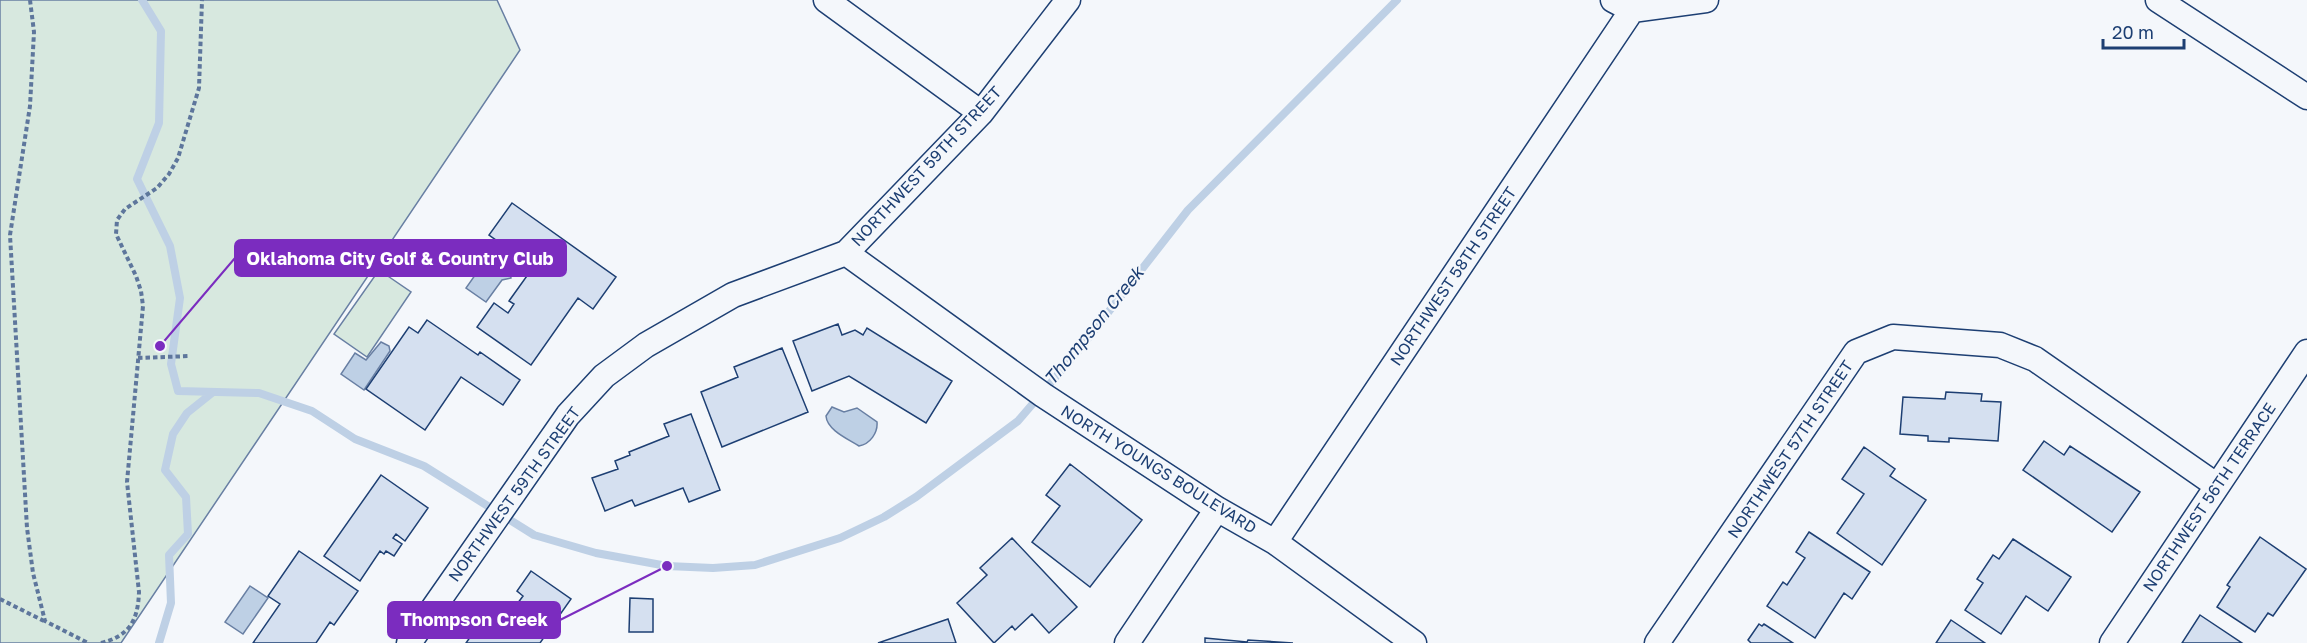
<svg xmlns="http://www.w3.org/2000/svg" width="2307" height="643" viewBox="0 0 2307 643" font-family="'Golos Text',sans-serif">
<rect width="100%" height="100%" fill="#f4f7fb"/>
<path fill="#d7e8df" stroke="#687fa3" stroke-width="1.5" d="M0,0H497L520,50L121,643H0Z
M379,270L411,292L367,357L334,334Z"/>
<path fill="#bed0e5" stroke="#687fa3" stroke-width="1.5" d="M492,251L508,262L511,278L502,280L486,302L466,288Z
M381,342L389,346L390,351L364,390L341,374L355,353L366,360Z
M832,407L844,412L857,408L877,422C878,433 870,444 859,446C848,439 827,430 826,416Z
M250,586L268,598L243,634L225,622Z"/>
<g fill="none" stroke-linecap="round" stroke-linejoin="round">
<path stroke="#bed0e5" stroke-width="8" d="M142,0L161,31L159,123L137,179L170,246L180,298L171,364L178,391L259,393L312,411L355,439L424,466L534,535L596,553L667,566L713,568L755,565L840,538L884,517L916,497L1018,421L1078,351L1188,210L1397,0
M159,643L171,603L169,555L188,534L186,497L165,470L173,434L187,413L212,393"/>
</g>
<path fill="#d5e0f0" stroke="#1d3f73" stroke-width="1.5" d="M512,203L616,277L593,309L578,298L531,365L477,327L494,303L508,313L514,304L509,301L534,266L544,274L549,268L536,259L531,265L489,235Z
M427,320L478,355L480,352L520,380L503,405L461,377L425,430L366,389L409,327L418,333Z
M838,324L842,335L855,330L863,335L867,328L952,381L926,423L849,376L812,391L793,341Z
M782,348L808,412L722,447L701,392L738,377L734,367Z
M1946,392L1982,394L1981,401L2001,402L1998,441L1949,438V442L1928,441V436L1900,434L1903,397L1945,399Z
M691,414L720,490L689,502L683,488L635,506L632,500L605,511L592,478L618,469L615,461L630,455L629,452L669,436L664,424Z
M2044,441L2064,455L2070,446L2140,492L2112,532L2023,470Z
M1864,447L1895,469L1890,476L1926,500L1882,565L1837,533L1864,494L1842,479Z
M1070,464L1142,520L1090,587L1032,542L1060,506L1046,495Z
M381,475L428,508L405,541L396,534L393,538L402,544L394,556L386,551L384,554L380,551L360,581L324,556Z
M1809,532L1870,572L1852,599L1844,593L1815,638L1767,606L1783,582L1787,585L1805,558L1796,552Z
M2260,537L2306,569L2273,616L2268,613L2255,632L2217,607L2230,587L2227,585Z
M1012,538L1077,607L1049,633L1032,614L1015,630L1012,626L994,643L957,603L987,575L980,568Z
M2013,539L2071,577L2048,611L2026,596L2001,634L1965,610L1983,583L1977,579L1993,555L1999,559Z
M299,551L358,591L334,625L330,622L316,643H253L280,604L268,596Z
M531,571L571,599L540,643H466L488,612L498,619L501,615L506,619L523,596L517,591Z
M630,598L653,599V632H629Z
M2200,615L2242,643H2182Z
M948,619L956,643H878Z
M1951,620L1985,643H1936Z
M1759,624L1762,626L1764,624L1793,643H1751L1748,640Z
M1205,638L1247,642L1248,640L1293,643H1205Z"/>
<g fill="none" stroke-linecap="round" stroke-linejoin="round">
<g stroke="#1d3f73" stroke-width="27">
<path id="street" d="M826,0L981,113
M1613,0L1632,10L1706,0
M2158,0L2307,97
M846,253L1043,395L1217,509L1275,542L1414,643
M1275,542L1632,10
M409,643L568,415L604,376L646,345L733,295L846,253L981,113L1068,0
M1127,643L1217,509
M1657,643L1856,352L1893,337L2000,345L2035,359L2216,485
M2112,643L2307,352"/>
</g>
<path stroke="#5e769c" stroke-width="4" stroke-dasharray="4.5 3" stroke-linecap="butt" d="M30,0L34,32L30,106L10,235L27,528L33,573L45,621L88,643
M138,358L190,356
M0,599L44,621
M101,643C129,636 138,621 139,592L127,482L143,306L141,291L136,276L116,234L117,220L125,209L157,188L169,174L178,158L199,88L202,0"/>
<use href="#street" stroke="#f4f7fb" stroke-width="24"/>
</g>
<g text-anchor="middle" stroke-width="4.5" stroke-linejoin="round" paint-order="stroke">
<g font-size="16" fill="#1d3f73" stroke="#f4f7fb">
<text transform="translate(926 166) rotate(-47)" y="6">NORTHWEST 59TH STREET</text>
<text transform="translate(1453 276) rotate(-56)" y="6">NORTHWEST 58TH STREET</text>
<text transform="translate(1790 449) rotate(-56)" y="6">NORTHWEST 57TH STREET</text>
<text transform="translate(1159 469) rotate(32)" y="6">NORTH YOUNGS BOULEVARD</text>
<text transform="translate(514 494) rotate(-54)" y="6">NORTHWEST 59TH STREET</text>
<text transform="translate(2209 497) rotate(-56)" y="6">NORTHWEST 56TH TERRACE</text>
</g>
<g font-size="18" font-style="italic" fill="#1d3f73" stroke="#f4f7fb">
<text transform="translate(1094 326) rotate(-51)" y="6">Thompson Creek</text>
</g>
</g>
<path fill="none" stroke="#7b2cbf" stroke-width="2" d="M160 346L235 258M667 566L560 620"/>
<g fill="#7b2cbf" stroke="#f4f7fb" stroke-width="2">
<circle cx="160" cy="346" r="6"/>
<circle cx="667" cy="566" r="6"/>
</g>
<g fill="#7b2cbf" stroke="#7b2cbf" stroke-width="2">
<rect x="235" y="240" width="331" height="36" rx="6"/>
<rect x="388" y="602" width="172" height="36" rx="6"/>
</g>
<g font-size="18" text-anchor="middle" font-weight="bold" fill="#fff">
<text x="400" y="265">Oklahoma City Golf &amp; Country Club</text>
<text x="474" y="626">Thompson Creek</text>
</g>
<path d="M2103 39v9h81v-9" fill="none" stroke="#1d3f73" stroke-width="3"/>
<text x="2112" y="39" font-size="18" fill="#1d3f73" stroke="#f4f7fb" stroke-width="4.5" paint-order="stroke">20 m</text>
</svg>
